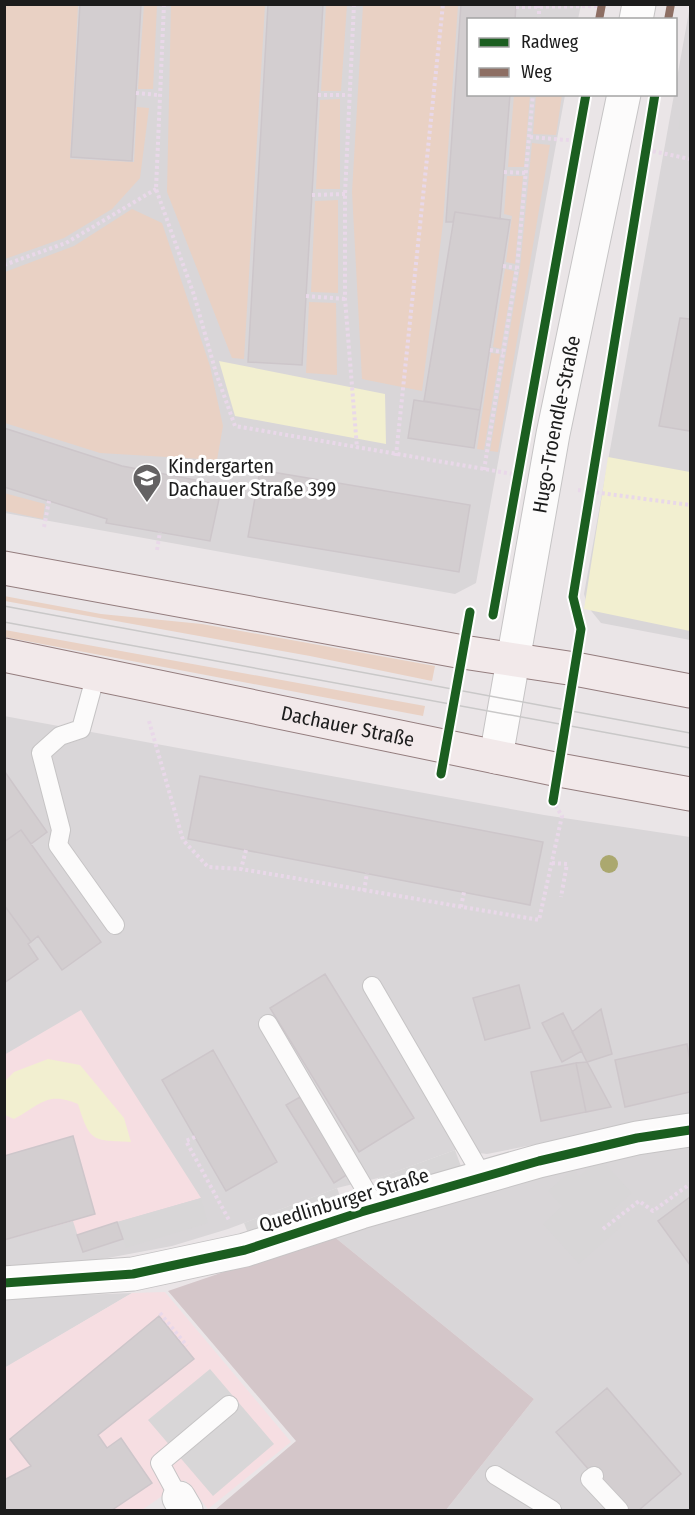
<svg xmlns="http://www.w3.org/2000/svg" width="695" height="1515" viewBox="0 0 695 1515" font-family="'Fira Sans Condensed',sans-serif">
<rect width="100%" height="100%" fill="#eae5e7"/>
<path fill="#d9d6d8" d="M4,5H581L578,19L468,20V94L565,95L476,583L455,594L5,513Z
M690,6V640L601,623L588,607L584,594Z
M4,716L544,815L690,837V1120L613,1129L487,1154L455,1150L378,1178L337,1188L228,1229L172,1246L86,1262L5,1267Z
M690,1140V1510H446L534,1399L332,1235L500,1184Z
M132,1293L5,1368V1298Z"/>
<path fill="#f6dee2" d="M81,1010L201,1198L118,1222L123,1239L83,1252L73,1221L5,1240L4,1055Z
M165,1292L291,1442L208,1509L185,1480L142,1510H5L4,1368L132,1293Z"/>
<path fill="#d8d6d7" d="M690,63V131L678,129Z
M455,1150L462,1169L385,1198L378,1178Z
M600,1158L632,1193L611,1212L622,1226L579,1264L543,1224L562,1206L548,1191L573,1169L579,1176Z
M337,1188L344,1207L251,1241L244,1223Z
M201,1198L208,1223L126,1248L117,1222Z
M210,1369L274,1444L213,1496L148,1420Z"/>
<path fill="#d4c6c9" d="M332,1235L534,1399L446,1510H215L296,1441L168,1291Z"/>
<path fill="#e9d1c4" d="M4,5H78L70,159L134,162L137,107L149,108L140,178L112,209L64,238L5,259Z
M144,5H157L153,89H138Z
M171,5H265L244,359L232,358L167,192Z
M326,5H347L341,91H321Z
M363,5H458L443,223L422,391L362,379L352,192Z
M514,95H530L524,167H508Z
M536,95H562L556,135L533,134Z
M340,99V189H316L320,100Z
M532,143L550,145L498,452L490,451L520,268Z
M507,176H523L515,264L506,262L512,216L504,214Z
M338,200V293L311,292L315,201Z
M132,209L162,223L210,366L223,426L217,460L100,453L5,423V272L74,246Z
M505,269L514,271L501,349L493,347Z
M309,302L336,303L337,375L306,373Z
M491,353L500,354L484,450L477,449Z
M4,493L45,504L43,519L5,511Z
M4,596L101,614L202,624L435,666L432,681L310,656L5,601Z
M5,630L425,706L423,716L5,637Z"/>
<path fill="#f2efd0" d="M219,361L385,394L386,444L235,416Z
M608,457L690,472V631L584,609Z
M48,1059L80,1065L124,1118L131,1142C93,1140 90,1143 78,1104C46,1091 41,1105 14,1119L5,1115V1081L14,1072Z"/>
<path fill="#d3ced0" stroke="#cdc6ca" stroke-width="1.5" d="M80,4H141L132,161L71,157Z
M268,4H323L302,365L248,362Z
M461,4H516L515,20H468V94H510L500,219L455,212L453,222H446Z
M455,212L510,220L480,410L424,401Z
M680,318L690,319V431L659,426Z
M414,400L480,410L474,448L408,438Z
M4,428L122,466L222,485L210,541L106,523L107,519L4,487Z
M260,470L470,505L459,572L248,537Z
M5,772L47,832L31,844L21,830L4,842Z
M200,776L543,842L530,905L188,839Z
M21,830L101,942L62,970L38,936L31,942L4,905V842Z
M4,905L31,942L28,944L38,959L4,983Z
M325,974L414,1118L359,1152L270,1008Z
M519,985L530,1028L485,1040L473,998Z
M601,1009L612,1054L587,1062L572,1032Z
M563,1013L582,1051L562,1062L542,1023Z
M687,1044L690,1061V1092L625,1107L615,1060Z
M213,1050L277,1162L226,1191L162,1080Z
M587,1062L611,1107L586,1112L576,1063Z
M576,1063L586,1112L541,1121L531,1072Z
M300,1097L348,1174L334,1183L286,1105Z
M73,1136L95,1214L4,1240V1156Z
M690,1197V1265L658,1221Z
M117,1222L123,1239L83,1252L77,1235Z
M159,1316L194,1359L98,1435L107,1448L121,1438L152,1483L112,1510H4V1480L31,1466L10,1439Z
M607,1388L681,1474L639,1510H624L556,1432Z"/>
<g fill="none" stroke-linecap="round" stroke-linejoin="round">
<g stroke="#c6c4c5" stroke-width="20">
<path id="service" d="M96,674L81,729L60,736L41,753L61,830L58,845L115,925
M372,986L483,1177
M268,1024L376,1208
M495,1475L552,1510
M594,1476L590,1479L619,1510
M179,1498L160,1463L229,1405"/>
</g>
<g stroke="#c6c4c5" stroke-width="35">
<g id="minor">
<path d="M636,20L639,4"/>
<path id="s1" d="M496,757L553,434L624,94"/>
<path d="M4,1283L133,1274L245,1250L361,1212L539,1161L637,1138L690,1130"/>
<path d="M179,1498L186,1510"/>
</g>
</g>
<g stroke="#947d7e" stroke-width="35">
<g id="secondary">
<path d="M4,568L463,652L575,669L690,691"/>
<path id="s2" d="M4,655L559,770L690,794"/>
</g>
</g>
<path stroke="#e9d8e9" stroke-width="4" stroke-dasharray="3 3" stroke-linecap="butt" d="M164,4L156,189L194,295L216,373L235,426L513,474
M354,4L345,194V299L357,448
M516,7L602,6
M539,20V4
M136,93L158,95
M318,95H348
M530,137L580,141
M647,150L690,159
M504,172L527,173
M312,195L345,194
M4,265L66,243L156,189
M503,266L517,268
M306,296L345,299
M490,350L503,352
M396,456L443,4
M484,470L517,268L533,94
M578,490L690,505
M44,527L49,501
M157,550L160,532
M149,721L183,840L208,867L241,869
M246,850L241,869L539,920L562,816L555,805
M552,863L567,864L561,897
M364,891L367,873
M461,907L464,892
M195,1137L186,1141L229,1220
M603,1229L639,1201L653,1211L690,1184
M160,1313L187,1346"/>
<use href="#service" stroke="#fcfbfb" stroke-width="18"/>
<use href="#minor" stroke="#fcfbfb" stroke-width="33"/>
<use href="#secondary" stroke="#f2e9ea" stroke-width="33"/>
<path stroke="#c9c8c8" stroke-width="1.5" d="M4,606L690,733
M4,622L690,748"/>
<path stroke="#8d6e63" stroke-width="8" stroke-dasharray="15 8" stroke-linecap="butt" d="M599,20L602,4
M668,20L671,4"/>
<g stroke="#fff" stroke-width="13">
<path id="cycleway" d="M493,615L586,94
M441,774L470,612
M553,801L581,629L573,597L655,94
M4,1283L133,1274L245,1250L361,1212L539,1161L637,1138L690,1130"/>
</g>
<use href="#cycleway" stroke="#1b5e20" stroke-width="9"/>
</g>
<circle fill="#aba86f" cx="609" cy="864" r="9"/>
<defs>
<g id="school-pin" transform="scale(1.5)"><path d="M0 17L-7.5 6A9.5 9.5 0 1 1 7.5 6Z" fill="#646263" stroke="#fff"/><path d="M0-5L7-2L0 1L-7-2ZM-4 1L0 2.5L4 1V4Q0 6-4 4Z" fill="#fff"/></g>
</defs>
<g fill-rule="evenodd">
<use href="#school-pin" x="147" y="478"/>
</g>
<g text-anchor="middle" stroke-width="6" stroke-linejoin="round" paint-order="stroke">
<g font-size="20" fill="#1c1c1c" stroke="#fff">
<text dy="7" stroke="none"><textPath href="#s1" startOffset="338">Hugo-Troendle-Straße</textPath></text>
<text dy="7" stroke="none"><textPath href="#s2" startOffset="351">Dachauer Straße</textPath></text>
<text transform="translate(344 1200) rotate(-17)" y="7">Quedlinburger Straße</text>
</g>
<g font-size="20" fill="#1c1c1c" stroke="#fff" text-anchor="start">
<text x="168" y="473">Kindergarten<tspan x="168" dy="23">Dachauer Straße 399</tspan></text>
</g>
</g>
<rect width="695" height="1515" fill="none" stroke="#1c1c1c" stroke-width="12"/>
<rect x="467" y="18" width="210" height="78" fill="#ffffff" stroke="#a4a4a4" stroke-width="1.5"/>
<rect x="479" y="38" width="30" height="9" fill="#1b5e20" stroke="#a4a4a4" stroke-width="1.5"/>
<text x="521" y="48" font-size="18" fill="#1c1c1c">Radweg</text>
<rect x="479" y="68" width="30" height="9" fill="#8d6e63" stroke="#a4a4a4" stroke-width="1.5"/>
<text x="521" y="78" font-size="18" fill="#1c1c1c">Weg</text>
</svg>
